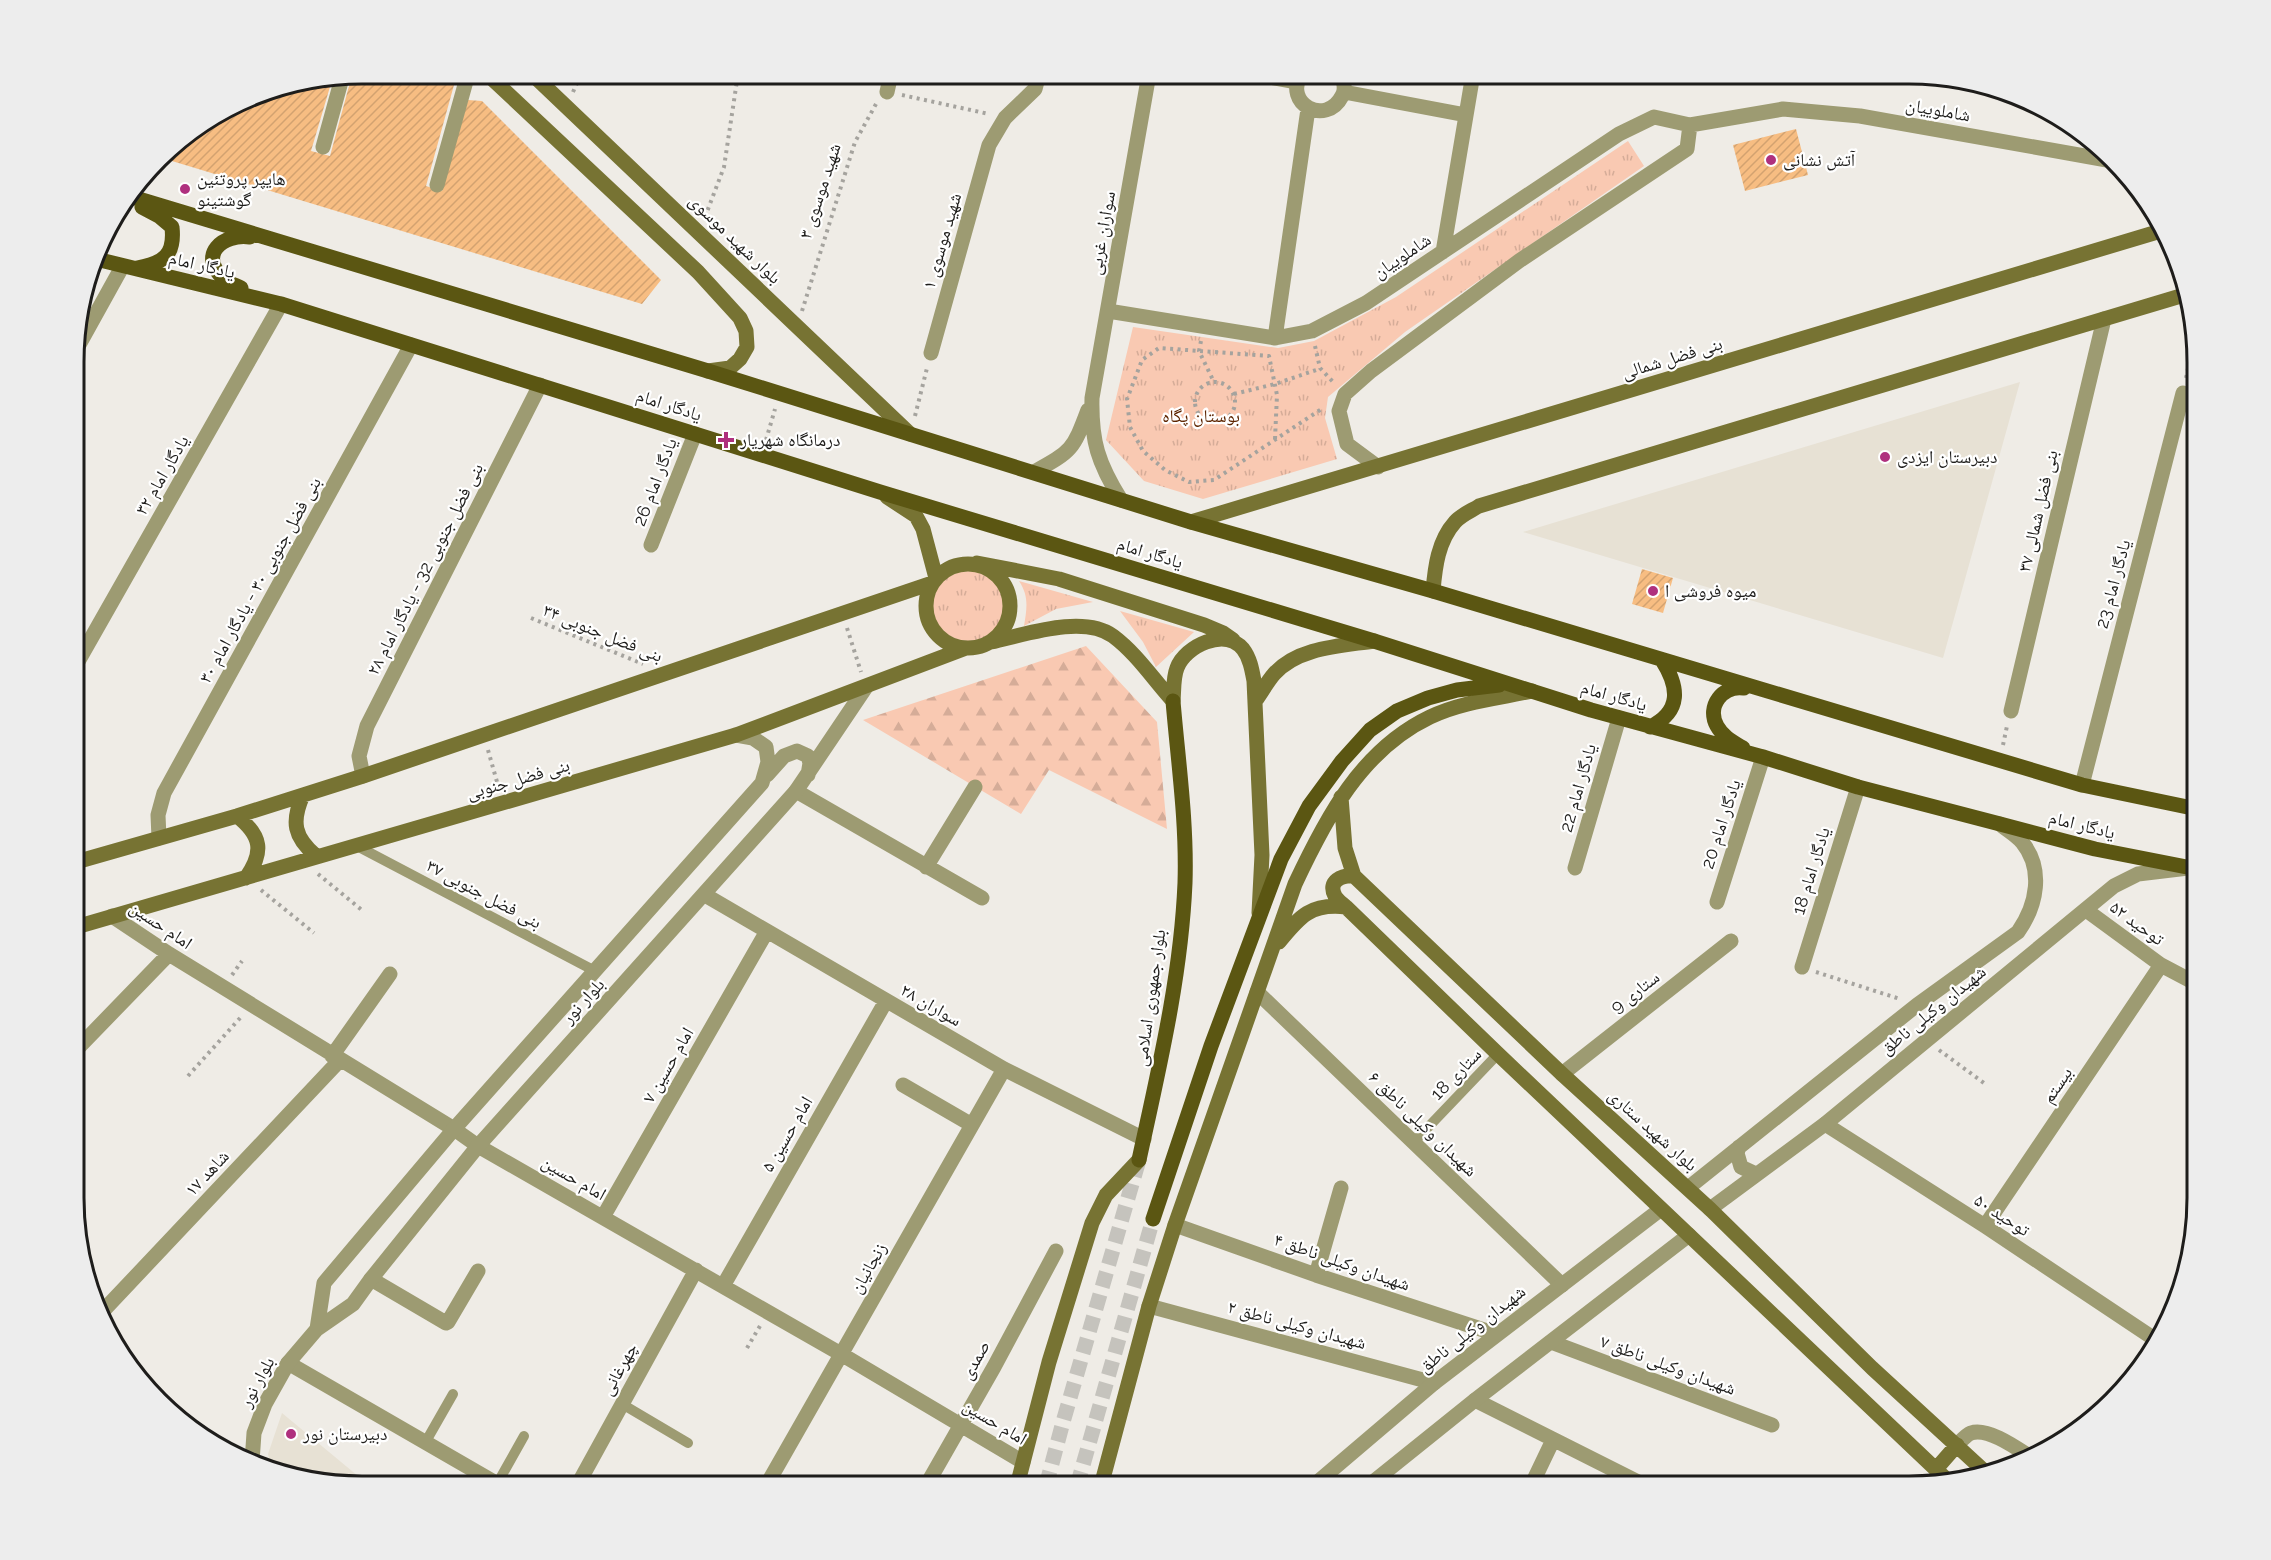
<svg xmlns="http://www.w3.org/2000/svg" width="2271" height="1560" viewBox="0 0 2271 1560" font-family="Raleway,'Noto Naskh Arabic',sans-serif">
<defs>
<pattern id="grass-tufts" width="24" height="20" patternUnits="userSpaceOnUse" patternTransform="scale(1.5)"><rect width="24" height="20" fill="#f9c9b2"/><path d="M3 7l-1-3M5 7V3M7 7l1-3M15 17l-1-3M17 17v-4M19 17l1-3" fill="none" stroke="#d5ac98"/></pattern>
<pattern id="forest-firs" width="22" height="20" patternUnits="userSpaceOnUse" patternTransform="scale(1.5)"><rect width="22" height="20" fill="#f9c9b2"/><path d="M5 1l3.5 6h-7zM16 11l3.5 6h-7z" fill="#d5ac98"/></pattern>
<pattern id="building-hatch" width="6" height="6" patternUnits="userSpaceOnUse" patternTransform="scale(1.5)"><rect width="6" height="6" fill="#f7bd82"/><path d="M-1 1l2-2M0 6l6-6M5 7l2-2" fill="none" stroke="#d3a270"/></pattern>
</defs>
<rect width="100%" height="100%" fill="#efece6"/>
<path fill="#e7e1d4" d="M2020,382L1943,658L1523,532Z
M282,1413L370,1486H344L272,1472L268,1454Z"/>
<path fill="url(#grass-tufts)" d="M1628,141L1644,166L1405,332L1328,397L1325,418L1337,459L1203,499L1144,481L1106,440L1133,327L1278,348L1314,341L1396,297Z
M933 606a35 35 0 1 1 70 0a35 35 0 1 1-70 0Z
M1019,581L1093,602L1056,609L1024,626C1027,608 1029,596 1019,581Z
M1120,611L1194,632L1156,667L1143,642Z"/>
<path fill="url(#forest-firs)" d="M1086,646L1157,722L1167,829L1049,770L1021,814L863,720Z"/>
<path fill="url(#building-hatch)" d="M362,74H442L449,76L454,85L426,186L442,191L468,100L482,101L661,280L642,304L162,158L172,145L252,95L332,80L311,151L330,156L352,75Z
M1796,129L1808,175L1745,191L1733,145Z
M1642,569L1673,578L1663,613L1632,604Z"/>
<g fill="none" stroke-linecap="round" stroke-linejoin="round">
<path stroke="#c5c3bd" stroke-width="15" stroke-dasharray="15 8" stroke-linecap="butt" d="M1046,1486L1063,1422L1139,1160
M1077,1486L1153,1219"/>
<path stroke="#a5a39e" stroke-width="4" stroke-dasharray="3 4.5" stroke-linecap="butt" d="M573,92L581,74
M902,95L989,114
M705,217L724,167L738,74
M802,311L855,142L876,104
M1201,341L1199,351L1214,382
M1315,346L1320,368L1334,383
M2186,378L2195,335
M1195 402a20 20 0 1 1 40 0a20 20 0 1 1-40 0Z
M1234,394L1275,384L1319,369
M915,416L927,368
M1275,439L1277,395L1269,356L1159,348L1142,360L1127,399L1130,427L1143,451L1165,470L1189,482L1214,480L1323,408
M766,440L775,409
M531,618L643,664
M847,628L861,672
M2003,745L2007,726
M488,750L499,789
M318,874L363,911
M261,890L314,933
M1816,972L1900,999
M232,975L242,961
M1939,1050L1984,1083
M188,1076L241,1017
M747,1348L760,1326"/>
<path stroke="#9d9b72" stroke-width="10" d="M357,846L595,971
M1414,1142L1498,1054
M622,1404L688,1443
M425,1443L453,1394
M497,1484L524,1436"/>
<path stroke="#9d9b72" stroke-width="15" d="M1253,74L1296,82
M1301,74C1283,104 1326,127 1342,96C1346,90 1344,80 1340,74
M887,92L891,74
M1344,92L1466,115
M323,147L342,78
M437,185L468,74
M1443,252L1473,74
M1108,311L1275,338L1312,331L1366,303L1619,134L1654,117L1690,125L1783,109L1860,116L2107,160
M1275,338L1308,109
M76,350L122,267
M931,353L989,145L1005,118L1035,89L1039,74
M1378,467L1347,444L1339,411L1345,394L1371,371L1519,261L1687,149L1690,125
M651,545L695,434
M76,665L281,304
M2011,711L2104,319
M363,776L359,756L367,726L540,385
M2082,785L2183,393
M796,791L982,898
M159,838L158,815L164,793L411,345
M926,867L975,787
M1575,868L1619,718
M705,895L1004,1069L1144,1139
M1717,902L1763,757
M2086,910L2161,965L2197,984
M112,916L169,954L454,1129L478,1146L841,1354L1023,1462
M1802,967L1858,787
M1257,992L1562,1285
M76,1050L169,954
M332,1056L390,974
M1562,1074L1731,941
M903,1085L972,1125
M1825,1124L1985,1226L2156,1340
M603,1217L767,931
M1175,1225L1316,1275L1496,1334
M1985,1226L2161,965
M1316,1275L1341,1188
M371,1279L446,1323L448,1322L478,1271
M723,1286L886,1001
M1149,1306L1434,1383
M102,1312L340,1060
M1551,1342L1772,1425
M288,1363L501,1486
M1475,1400L1646,1486
M1957,1445C1961,1441 1966,1435 1971,1433C1988,1427 2018,1449 2032,1458
M577,1486L696,1270
M766,1486L1004,1069
M926,1486L994,1367L1056,1251
M1531,1486L1553,1440"/>
<path stroke="#9d9b72" stroke-width="15" d="M1034,472C1072,451 1073,450 1088,410
M1121,500C1098,463 1091,441 1092,398L1149,74
M767,775L784,756L797,751L808,756L810,763L808,775
M1739,1147L1737,1153L1741,1167L1756,1174
M1688,1188L1917,1005L2018,932C2037,905 2044,869 2022,842C2016,835 2007,830 2000,824
M1710,1209L1825,1124L2114,886L2138,874L2188,868
M317,1329L324,1283L454,1129L762,783L768,762L766,747L753,738L736,735
M252,1462L254,1433L265,1404L288,1363L317,1329L353,1304L371,1279L478,1146L796,791L866,687
M1313,1486L1434,1383L1661,1209
M1368,1486L1475,1400L1689,1235"/>
<path stroke="#777333" stroke-width="15" d="M487,74L698,272L740,318L746,331L747,347L740,359L730,368L708,371
M532,74L910,434
M887,497L916,516L923,529L936,578
M1191,522L2164,230
M977,563L1059,579L1204,625L1223,633L1233,640
M926 606a42 42 0 1 1 84 0a42 42 0 1 1-84 0Z
M1433,591C1435,567 1438,541 1455,522C1461,515 1471,511 1479,506L2184,295
M991,642C1024,635 1083,614 1113,636C1136,653 1154,680 1173,701
M1256,700C1262,692 1267,682 1274,674C1298,647 1341,646 1374,641
M1173,701C1174,691 1173,678 1177,668C1185,646 1225,627 1243,649C1250,658 1252,670 1254,681L1262,855L1259,913
M303,795C291,822 294,837 316,856
M1341,797L1345,848L1354,876L1562,1074L1710,1209L1872,1368L1982,1469
M237,816C262,836 264,852 246,878
M76,862L237,816L363,776L932,583
M1346,907C1343,904 1337,900 1335,896C1327,881 1342,875 1354,876
M76,927L736,735L966,648
M1279,942C1300,916 1311,903 1346,907L1498,1054L1945,1478
M1936,1469L1957,1445
M1017,1486L1049,1362L1092,1223L1106,1195L1139,1160
M1101,1486L1149,1306L1175,1225L1295,884C1326,818 1361,750 1430,717C1461,702 1499,698 1532,691"/>
<path stroke="#5b5612" stroke-width="15" d="M132,197L708,371L1191,522L1433,591L2082,785L2197,809
M96,259L281,304L880,492L1374,641L1591,710L1763,757L1858,787L2000,824L2095,849L2197,869
M137,268C164,263 175,255 172,227L159,216L142,207
M241,288C235,285 228,283 224,279C197,255 223,233 250,237
M1650,727C1682,711 1679,687 1662,660
M1743,748C1733,742 1723,737 1717,726C1706,706 1723,685 1744,688
M1139,1160C1159,1068 1181,977 1185,883C1187,822 1178,761 1173,701
M1153,1219L1211,1046L1281,859L1309,806L1342,761L1370,730L1397,711L1428,698L1457,690L1499,685"/>
</g>
<g fill="#af307e" stroke="#fff" stroke-width="2">
<circle cx="1771" cy="160" r="6"/>
<circle cx="185" cy="189" r="6"/>
<path d="M723 431h6v6h6v6h-6v6h-6v-6h-6v-6h6z"/>
<circle cx="1885" cy="457" r="6"/>
<circle cx="1653" cy="591" r="6"/>
<circle cx="291" cy="1434" r="6"/>
</g>
<g text-anchor="middle" stroke-width="4.5" stroke-linejoin="round" paint-order="stroke">
<g font-size="18" fill="#1e1d1b" stroke="#fff">
<text transform="translate(1938 110) rotate(10)" y="6">شاملوییان</text>
<text transform="translate(820 191) rotate(-72)" y="6">شهید موسوی ۳</text>
<text transform="translate(1102 233) rotate(-80)" y="6">سواران غربی</text>
<text transform="translate(735 239) rotate(44)" y="6">بلوار شهید موسوی</text>
<text transform="translate(942 241) rotate(-74)" y="6">شهید موسوی ۱</text>
<text transform="translate(1402 256) rotate(-34)" y="6">شاملوییان</text>
<text transform="translate(202 265) rotate(13)" y="6">یادگار امام</text>
<text transform="translate(1672 358) rotate(-17)" y="6">بنی فضل شمالی</text>
<text transform="translate(669 405) rotate(18)" y="6">یادگار امام</text>
<text transform="translate(162 475) rotate(-60)" y="6">یادگار امام ۳۲</text>
<text transform="translate(655 482) rotate(-69)" y="6">یادگار امام 26</text>
<text transform="translate(2038 511) rotate(-77)" y="6">بنی فضل شمالی ۳۷</text>
<text transform="translate(1150 553) rotate(17)" y="6">یادگار امام</text>
<text transform="translate(425 569) rotate(-63)" y="6">بنی فضل جنوبی 32 - یادگار امام ۲۸</text>
<text transform="translate(260 580) rotate(-61)" y="6">بنی فضل جنوبی ۳۰ - یادگار امام ۳۰</text>
<text transform="translate(2113 584) rotate(-75)" y="6">یادگار امام 23</text>
<text transform="translate(603 633) rotate(22)" y="6">بنی فضل جنوبی ۳۴</text>
<text transform="translate(1614 696) rotate(16)" y="6">یادگار امام</text>
<text transform="translate(518 779) rotate(-16)" y="6">بنی فضل جنوبی</text>
<text transform="translate(1578 788) rotate(-74)" y="6">یادگار امام 22</text>
<text transform="translate(1721 824) rotate(-72)" y="6">یادگار امام 20</text>
<text transform="translate(2082 825) rotate(14)" y="6">یادگار امام</text>
<text transform="translate(1811 871) rotate(-73)" y="6">یادگار امام 18</text>
<text transform="translate(484 894) rotate(28)" y="6">بنی فضل جنوبی ۳۷</text>
<text transform="translate(2137 923) rotate(36)" y="6">توحید ۵۲</text>
<text transform="translate(161 925) rotate(34)" y="6">امام حسین</text>
<text transform="translate(1635 992) rotate(-38)" y="6">ستاری 9</text>
<text transform="translate(1150 998) rotate(-82)" y="6">بلوار جمهوری اسلامی</text>
<text transform="translate(583 1001) rotate(-48)" y="6">بلوار نور</text>
<text transform="translate(931 1005) rotate(30)" y="6">سواران ۲۸</text>
<text transform="translate(1933 1010) rotate(-39)" y="6">شهیدان وکیلی ناطق</text>
<text transform="translate(668 1065) rotate(-60)" y="6">امام حسین ۷</text>
<text transform="translate(1456 1074) rotate(-46)" y="6">ستاری 18</text>
<text transform="translate(2057 1085) rotate(-56)" y="6">بیستم</text>
<text transform="translate(1423 1124) rotate(44)" y="6">شهیدان وکیلی ناطق ۶</text>
<text transform="translate(1653 1130) rotate(42)" y="6">بلوار شهید ستاری</text>
<text transform="translate(787 1134) rotate(-60)" y="6">امام حسین ۵</text>
<text transform="translate(207 1173) rotate(-47)" y="6">شاهد ۱۷</text>
<text transform="translate(574 1178) rotate(30)" y="6">امام حسین</text>
<text transform="translate(2002 1215) rotate(33)" y="6">توحید ۵۰</text>
<text transform="translate(1342 1262) rotate(19)" y="6">شهیدان وکیلی ناطق ۴</text>
<text transform="translate(868 1268) rotate(-60)" y="6">زنجانیان</text>
<text transform="translate(1297 1325) rotate(15)" y="6">شهیدان وکیلی ناطق ٢</text>
<text transform="translate(1472 1329) rotate(-38)" y="6">شهیدان وکیلی ناطق</text>
<text transform="translate(975 1360) rotate(-61)" y="6">صمدی</text>
<text transform="translate(1668 1365) rotate(20)" y="6">شهیدان وکیلی ناطق ۷</text>
<text transform="translate(619 1369) rotate(-61)" y="6">چهرغانی</text>
<text transform="translate(257 1382) rotate(-62)" y="6">بلوار نور</text>
<text transform="translate(995 1422) rotate(31)" y="6">امام حسین</text>
</g>
<g font-size="18" fill="#1e1d1b" stroke="#fff" text-anchor="start">
<text x="1783" y="166">آتش نشانی</text>
<text x="197" y="185">هایپر پروتئین<tspan x="197" dy="21">گوشتینو</tspan></text>
<text x="740" y="446">درمانگاه شهریار</text>
<text x="1897" y="463">دبیرستان ایزدی</text>
<text x="1665" y="597">میوه فروشی ا</text>
<text x="303" y="1440">دبیرستان نور</text>
</g>
<g font-size="18" fill="#5d2501" stroke="#fff">
<text x="1201" y="422">بوستان پگاه</text>
</g>
</g>
<path d="M0 0H2271V1560H0ZM362 84H1909A278 278 0 0 1 2187 362V1198A278 278 0 0 1 1909 1476H362A278 278 0 0 1 84 1198V362A278 278 0 0 1 362 84Z" fill="#ededed" fill-rule="evenodd"/>
<path fill="none" stroke="#1e1d1b" stroke-width="3" d="M362 84H1909A278 278 0 0 1 2187 362V1198A278 278 0 0 1 1909 1476H362A278 278 0 0 1 84 1198V362A278 278 0 0 1 362 84Z"/>
</svg>
